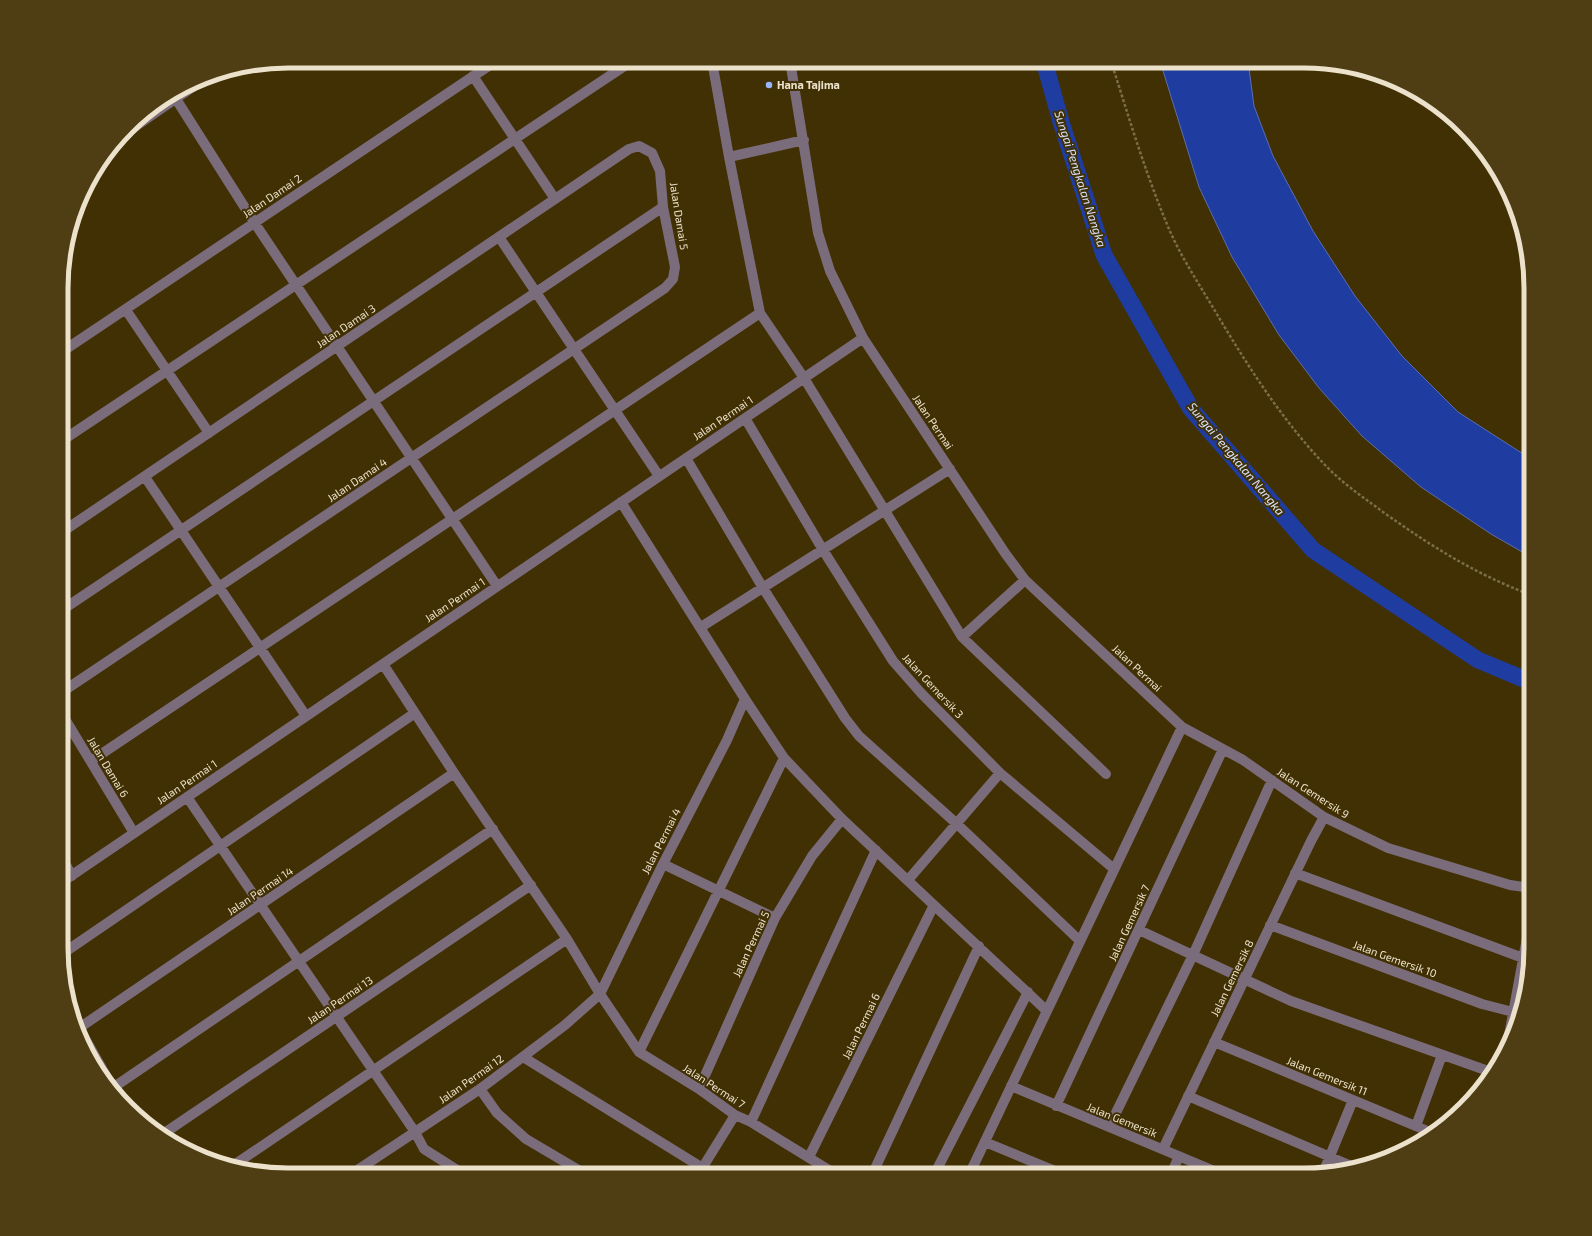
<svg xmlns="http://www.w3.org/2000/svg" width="1592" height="1236" viewBox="0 0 1592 1236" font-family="'Exo 2',sans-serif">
<rect width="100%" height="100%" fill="#413003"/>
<path fill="#1f3ca0" stroke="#5c6ead" d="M1160,61H1248L1254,106L1273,156L1313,231L1355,296L1402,356L1458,412L1531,459V557L1491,534L1421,487L1362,436L1319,388L1279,335L1232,257L1199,187Z"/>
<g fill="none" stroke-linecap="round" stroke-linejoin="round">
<path stroke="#1f3ca0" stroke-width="17" d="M1044,61L1061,122L1104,255L1191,409L1313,550L1478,660L1531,682"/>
<path stroke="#7b6d47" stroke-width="2.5" stroke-dasharray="3 2" stroke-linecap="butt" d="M1111,61C1129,118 1146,175 1169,229C1182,259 1201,287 1218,316C1249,368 1283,421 1325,465C1342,483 1363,497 1383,512C1431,546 1475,574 1531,595"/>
<path stroke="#7b6c7b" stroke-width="10" d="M712,61L729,157L760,313L804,378L962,637L1106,774
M790,61L818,233L830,271L863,338L1005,553L1025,580L1182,727L1243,760L1324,817L1388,848L1510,885L1531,888
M473,76L555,199
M176,99L254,222L497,586
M126,133L203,80
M729,157L804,140
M499,237L659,476
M126,310L209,433
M63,351L496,61
M745,418L823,550L893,661L921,693L1000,773L1114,869
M63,440L632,61
M686,458L763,588L845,718L859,736L957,824L1080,941
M145,477L306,716
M621,502L745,699L784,758L842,819L1047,1011
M62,610L663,207
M701,627L950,469
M962,637L1025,580
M383,664L454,773L567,939L600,994L639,1052L699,1089L735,1115L751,1122L837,1175
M62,692L665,288L673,279L675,267L663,207L660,171L652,153L639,146L629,149L62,532
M62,714L134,833
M91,761L760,313
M187,797L415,1132L424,1149L465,1175
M62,858L72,876
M663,864L775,918
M1295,873L1523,958
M908,880L1000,773
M62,882L863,338
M1270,925L1482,1004L1513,1012
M1139,930L1291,1001L1491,1072
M62,954L415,713
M79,1028L454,773
M79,1028L109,1081
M1214,1042L1430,1132
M1507,1046L1531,916
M639,1052L784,758
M523,1057L714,1175
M1011,1086L1224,1175
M114,1087L493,829
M480,1089L497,1113L526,1139L587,1175
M699,1089L775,918L812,856L842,819
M1188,1096L1356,1168
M1056,1106L1223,749
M751,1122L876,850
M1416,1126L1442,1055
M1109,1127L1193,955L1272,780
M163,1134L531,885
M985,1142L1065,1175
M1163,1149L1311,841L1324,817
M809,1157L934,905
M234,1165L567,939
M1323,1173L1353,1100
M350,1175L480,1089L565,1025L600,994L663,864L727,740L745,699
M698,1175L735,1115
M872,1175L979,946
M934,1175L1028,992
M969,1175L1182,727
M1171,1175L1179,1156"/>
</g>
<circle fill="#98b6fd" stroke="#413003" stroke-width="1.5" cx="769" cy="85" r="4"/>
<g text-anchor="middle" stroke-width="4" stroke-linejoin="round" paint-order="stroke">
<g font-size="11" font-weight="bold" fill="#ece2cc" stroke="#413003" text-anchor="start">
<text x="777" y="89">Hana Tajima</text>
</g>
<g font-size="11" fill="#ece2cc" stroke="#413003">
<text transform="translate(272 196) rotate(-34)" y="4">Jalan Damai 2</text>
<text transform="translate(679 216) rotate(81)" y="4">Jalan Damai 5</text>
<text transform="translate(346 326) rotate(-34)" y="4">Jalan Damai 3</text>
<text transform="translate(723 418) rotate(-34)" y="4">Jalan Permai 1</text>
<text transform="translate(933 422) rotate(56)" y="4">Jalan Permai</text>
<text transform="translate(357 480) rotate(-34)" y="4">Jalan Damai 4</text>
<text transform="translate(455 600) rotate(-34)" y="4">Jalan Permai 1</text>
<text transform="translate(1137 668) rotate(43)" y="4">Jalan Permai</text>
<text transform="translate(933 686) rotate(47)" y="4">Jalan Gemersik 3</text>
<text transform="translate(108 767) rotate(59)" y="4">Jalan Damai 6</text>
<text transform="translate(187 782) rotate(-34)" y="4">Jalan Permai 1</text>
<text transform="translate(1313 793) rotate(33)" y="4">Jalan Gemersik 9</text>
<text transform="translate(661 841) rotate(-63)" y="4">Jalan Permai 4</text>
<text transform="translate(260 891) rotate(-34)" y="4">Jalan Permai 14</text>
<text transform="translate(1129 923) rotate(-65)" y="4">Jalan Gemersik 7</text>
<text transform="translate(751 944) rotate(-65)" y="4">Jalan Permai 5</text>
<text transform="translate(1395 959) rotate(20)" y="4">Jalan Gemersik 10</text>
<text transform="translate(1232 978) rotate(-64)" y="4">Jalan Gemersik 8</text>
<text transform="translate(340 1000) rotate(-34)" y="4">Jalan Permai 13</text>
<text transform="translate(861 1026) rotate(-64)" y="4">Jalan Permai 6</text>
<text transform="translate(1327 1076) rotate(22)" y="4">Jalan Gemersik 11</text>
<text transform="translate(471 1079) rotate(-35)" y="4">Jalan Permai 12</text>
<text transform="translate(714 1086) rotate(33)" y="4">Jalan Permai 7</text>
<text transform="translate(1122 1120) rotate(22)" y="4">Jalan Gemersik</text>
</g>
<g font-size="12" font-style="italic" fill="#d7e3fe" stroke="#413003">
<text transform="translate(1080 179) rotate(72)" y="4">Sungai Pengkalan Nangka</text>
<text transform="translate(1236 459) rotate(50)" y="4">Sungai Pengkalan Nangka</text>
</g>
</g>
<path d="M0 0H1592V1236H0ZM288 68H1304A220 220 0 0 1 1524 288V948A220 220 0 0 1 1304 1168H288A220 220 0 0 1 68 948V288A220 220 0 0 1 288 68Z" fill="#4f3e13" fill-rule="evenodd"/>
<path fill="none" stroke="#ece2cc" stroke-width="5" d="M288 68H1304A220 220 0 0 1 1524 288V948A220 220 0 0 1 1304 1168H288A220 220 0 0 1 68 948V288A220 220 0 0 1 288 68Z"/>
</svg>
